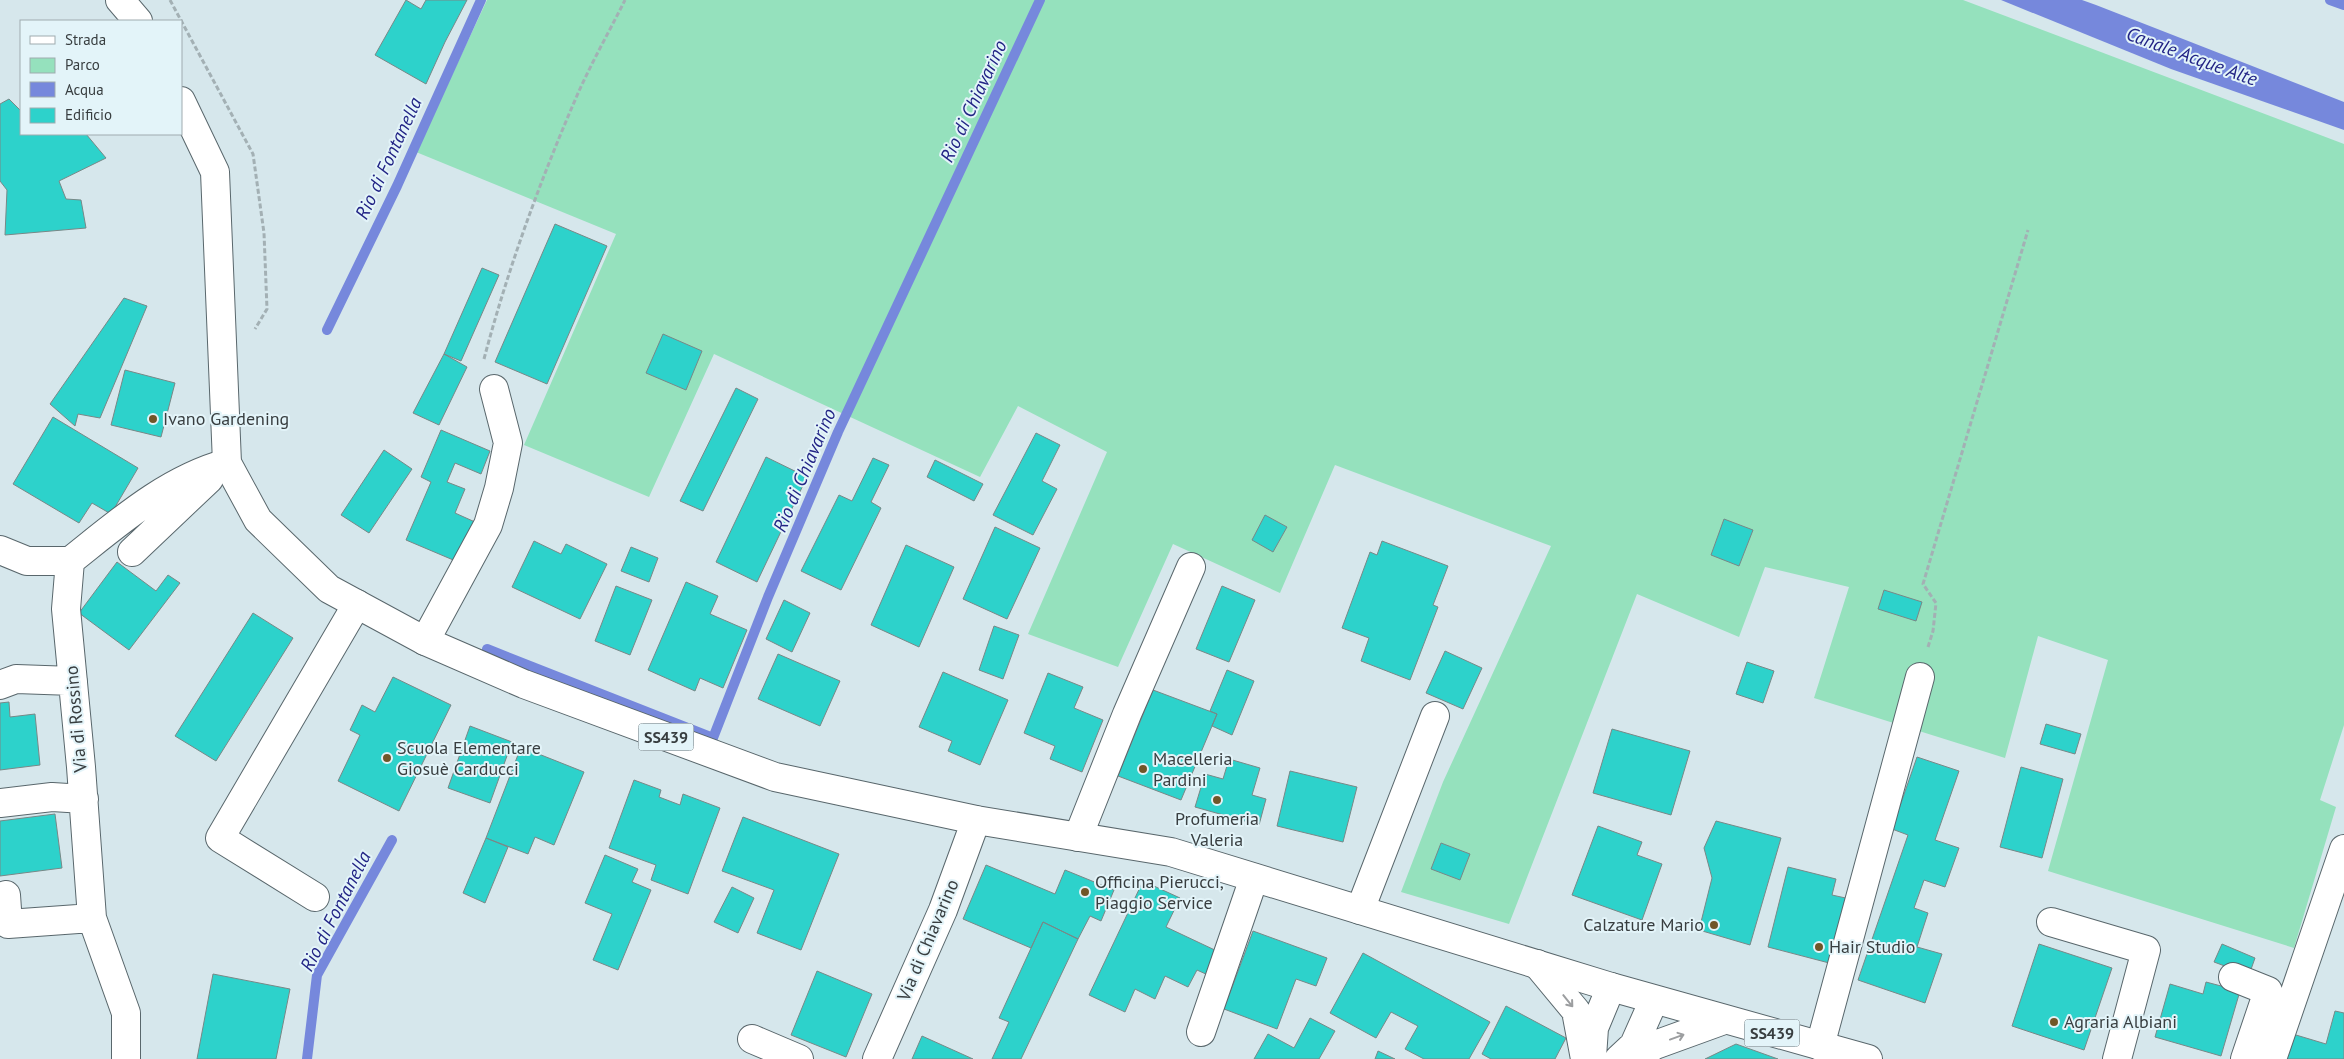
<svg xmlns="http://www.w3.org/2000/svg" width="2344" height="1059" viewBox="0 0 2344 1059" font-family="'PT Sans',sans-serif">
<rect width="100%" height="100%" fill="#d6e7ec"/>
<path fill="#95e1bd" d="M487,0H1963L2344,144V725L2320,800L2336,807L2294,948L2048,871L2108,660L2038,636L2005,758L1814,698L1849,587L1765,567L1739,637L1637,594L1509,924L1401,892L1443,782L1551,546L1335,465L1280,593L1173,544L1118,667L1028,634L1107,452L1018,406L980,477L714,354L649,497L524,445L616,234L416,152Z"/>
<path fill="#7688dc" d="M2001,0H2082L2096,5L2344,102V130L2171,69Z"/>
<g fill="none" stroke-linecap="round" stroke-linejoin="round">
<path stroke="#7688dc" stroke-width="10" d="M2330,0L2344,5
M327,330L397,186L481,0
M487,649L713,738L768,597L838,432L1040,0
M307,1059L317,975L392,840"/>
</g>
<path fill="#2dd2cb" stroke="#788887" d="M406,0L421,9L426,0H467L445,42L426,84L375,55Z
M9,99L21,111V134H86L106,158L59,181L66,199L81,200L86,228L5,235L7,190L0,181V104Z
M555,224L607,246L547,384L495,362Z
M482,268L499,275L461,361L444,354Z
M124,298L147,306L100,418L78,414L75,426L50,404Z
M663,334L702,351L686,390L646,373Z
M444,354L467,367L439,425L413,413Z
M125,370L175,383L161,437L111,425Z
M736,388L758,399L703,511L680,501Z
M53,417L138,468L111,514L92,503L79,523L13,484Z
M441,430L490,451L481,474L455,463L447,482L465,489L455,513L475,522L458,562L406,540L431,482L421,477Z
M1036,433L1060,445L1042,481L1057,489L1033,535L993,515Z
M384,450L412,469L369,533L341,515Z
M766,457L807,477L757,582L716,562Z
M873,458L889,465L871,502L881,508L841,590L801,571L839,495L852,501Z
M935,460L983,484L974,501L927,477Z
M1265,515L1287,527L1273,552L1252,540Z
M1724,519L1753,530L1739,566L1711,555Z
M995,527L1040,548L1007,619L963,599Z
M534,541L561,554L566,544L607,564L580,619L512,587Z
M1382,541L1448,566L1433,605L1438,607L1410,680L1361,661L1369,638L1342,628L1370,552L1377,555Z
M906,545L954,567L919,647L871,625Z
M631,547L658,558L649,582L621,571Z
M117,562L156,591L168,575L180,583L129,650L79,613Z
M686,582L718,596L710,614L747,630L723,688L700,678L695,691L648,670Z
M616,586L652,600L630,655L595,641Z
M1222,586L1255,600L1229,662L1196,649Z
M1884,590L1922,602L1916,621L1878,609Z
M784,600L810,613L792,652L766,639Z
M253,613L293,638L216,761L175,736Z
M994,626L1019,635L1003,679L979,670Z
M1445,651L1482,668L1463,709L1426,693Z
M778,654L840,681L820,726L758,699Z
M1747,662L1774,671L1763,703L1736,694Z
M1227,670L1254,681L1232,735L1212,726L1217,714L1210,711Z
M943,672L1008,700L980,765L948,751L952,741L919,727Z
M1048,673L1083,687L1074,708L1103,720L1082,772L1050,759L1055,746L1024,733Z
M393,677L451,705L399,811L338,781L360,735L350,730L362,705L375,712Z
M1153,690L1217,714L1181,800L1118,776Z
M9,702L10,717L35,714L40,765L0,770V703Z
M2046,724L2081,734L2075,754L2040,744Z
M470,726L512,742L490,803L448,788Z
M1612,729L1690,751L1671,815L1593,793Z
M521,747L584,772L554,845L535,837L528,854L486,838Z
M1917,757L1959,771L1935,840L1959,848L1945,887L1924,880L1914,908L1928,913L1917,947L1942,954L1925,1003L1858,980L1908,835L1892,829Z
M1229,759L1260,768L1252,795L1266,799L1259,825L1195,807L1205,774L1223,779Z
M2021,767L2063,779L2042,858L2000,847Z
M1290,771L1357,787L1343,842L1277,826Z
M634,780L661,790L659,797L680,805L683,794L720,808L688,894L651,880L656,865L609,848Z
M55,814L62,868L0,876V821Z
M743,817L839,854L801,950L757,933L774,890L722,871Z
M1716,821L1781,838L1750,945L1699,930L1712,878L1704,848Z
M1598,826L1642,842L1637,855L1662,864L1642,920L1572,895Z
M486,838L508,847L485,903L463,893Z
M1441,843L1470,854L1460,880L1431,869Z
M605,855L638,869L632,882L651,890L618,970L593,960L612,914L585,903Z
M986,865L1055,894L1065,870L1114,890L1101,921L1090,916L1078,939L1043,922L1031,948L963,919Z
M1788,867L1836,879L1832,895L1850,899L1833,964L1768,947Z
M1143,881L1180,898L1166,927L1219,952L1208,975L1197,970L1188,987L1165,976L1155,999L1135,989L1125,1012L1089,995Z
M732,887L754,898L738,933L714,922Z
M1043,922L1078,939L1021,1059H992L1009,1022L999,1018Z
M1253,931L1327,958L1316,986L1296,979L1277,1029L1224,1009Z
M2039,944L2112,968L2084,1050L2012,1026Z
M2222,944L2255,958L2249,975L2214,962Z
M1363,953L1490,1022L1469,1059H1424L1405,1049L1418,1026L1391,1012L1376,1038L1330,1013Z
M817,971L872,994L846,1057L791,1035Z
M213,974L290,989L276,1059H197Z
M2206,982L2240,991L2221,1056L2155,1037L2170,984L2203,994Z
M1506,1006L1566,1038L1555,1059H1491L1482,1054Z
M2335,1011L2344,1013V1059H2279L2286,1032L2326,1044Z
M1310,1018L1335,1031L1319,1059H1254L1268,1034L1294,1048Z
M922,1036L973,1059H912Z
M1736,1044L1778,1059H1705Z
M1378,1051L1395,1059H1375Z"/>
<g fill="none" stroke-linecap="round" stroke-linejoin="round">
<g stroke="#59676c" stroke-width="30">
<path id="minor" d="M0,550L27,561H70
M132,552L209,479
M425,641L488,525L499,488L508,443L494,389
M0,685L16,679L73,681
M0,803L52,797L84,799
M1078,837L1127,714L1191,567
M6,895L8,924L92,918
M315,897L220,838L357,604
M1360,910L1435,716
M2051,922L2146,950L2117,1059
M1537,964L1576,1011L1585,1059
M2233,977L2268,991L2245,1059
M1201,1032L1254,878
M752,1039L799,1059
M1820,1046L1920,677
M1592,1057L1594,1028L1611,987
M126,1059V1013L92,918L81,767L66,609L70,561C118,523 166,480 227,463
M877,1059L943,910L976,820
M1619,1059L1634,1045L1654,1000
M1633,1059L1655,1045L1724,1020
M2272,1059L2344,849"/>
</g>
<g stroke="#59676c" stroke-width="30">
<path id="major" d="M120,0L138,21
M181,101L215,172L227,463L258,520L329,589L425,641L524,684L775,777L976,820L1171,852L1611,987L1868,1059"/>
</g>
<path stroke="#a3b0b4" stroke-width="3" stroke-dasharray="5 2.5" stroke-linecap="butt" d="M170,0L253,154L264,233L267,309L255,329
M484,359C508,268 541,178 579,91C593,60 610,30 625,0
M1928,647L1933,631L1936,603L1923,584L2028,230"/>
<use href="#minor" stroke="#fff" stroke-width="28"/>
<use href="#major" stroke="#fff" stroke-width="28"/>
</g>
<defs><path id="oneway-shaft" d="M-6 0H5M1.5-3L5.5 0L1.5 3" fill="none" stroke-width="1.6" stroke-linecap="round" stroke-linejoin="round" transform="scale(1.25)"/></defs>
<g stroke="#9c9ea0">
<use href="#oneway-shaft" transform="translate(1568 1001) rotate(51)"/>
<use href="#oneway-shaft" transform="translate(1677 1037) rotate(-20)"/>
</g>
<g fill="#705628" stroke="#e3f4f9" stroke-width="2">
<circle cx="153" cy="419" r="5"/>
<circle cx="387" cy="758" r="5"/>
<circle cx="1143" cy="769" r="5"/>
<circle cx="1217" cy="800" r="5"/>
<circle cx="1085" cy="892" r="5"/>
<circle cx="1714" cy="925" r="5"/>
<circle cx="1819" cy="947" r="5"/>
<circle cx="2054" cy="1022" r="5"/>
</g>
<g text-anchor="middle" stroke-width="4" stroke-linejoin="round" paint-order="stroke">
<g fill="#e3f4f9" stroke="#6b7578" stroke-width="1">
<rect x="638.5" y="723.5" width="55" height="27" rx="4"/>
<rect x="1744.5" y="1019.5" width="55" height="27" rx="4"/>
</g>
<g font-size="16" font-weight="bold" fill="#383e40">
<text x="666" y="743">SS439</text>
<text x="1772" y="1039">SS439</text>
</g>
<g font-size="18" fill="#383e40" stroke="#e3f4f9" text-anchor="start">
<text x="163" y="425">Ivano Gardening</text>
<text x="397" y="754">Scuola Elementare<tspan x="397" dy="21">Giosuè Carducci</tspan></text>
<text x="1153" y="765">Macelleria<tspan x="1153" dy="21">Pardini</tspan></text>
<text x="1217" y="825" text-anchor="middle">Profumeria<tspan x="1217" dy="21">Valeria</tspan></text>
<text x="1095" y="888">Officina Pierucci,<tspan x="1095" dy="21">Piaggio Service</tspan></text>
<text x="1704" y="931" text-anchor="end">Calzature Mario</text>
<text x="1829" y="953">Hair Studio</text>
<text x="2064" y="1028">Agraria Albiani</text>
</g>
<g font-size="18" fill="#383e40" stroke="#e3f4f9">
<text transform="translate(76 719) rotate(-95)" y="6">Via di Rossino</text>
<text transform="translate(928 940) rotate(-67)" y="6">Via di Chiavarino</text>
</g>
<g font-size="19" font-style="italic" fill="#222485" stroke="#e3f4f9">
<text transform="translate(2192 56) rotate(20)" y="7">Canale Acque Alte</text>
<text transform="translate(973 101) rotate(-65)" y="7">Rio di Chiavarino</text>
<text transform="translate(388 158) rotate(-65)" y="7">Rio di Fontanella</text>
<text transform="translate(804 470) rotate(-67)" y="7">Rio di Chiavarino</text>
<text transform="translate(335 911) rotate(-63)" y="7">Rio di Fontanella</text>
</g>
</g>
<rect x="20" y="20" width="162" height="115" fill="#e3f4f9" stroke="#9fabaf"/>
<rect x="30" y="36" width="25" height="8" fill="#ffffff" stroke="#9fabaf"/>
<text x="65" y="45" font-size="15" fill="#383e40">Strada</text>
<rect x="30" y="58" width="25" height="15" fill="#95e1bd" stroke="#9fabaf"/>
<text x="65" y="70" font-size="15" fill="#383e40">Parco</text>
<rect x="30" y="82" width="25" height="15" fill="#7688dc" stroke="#9fabaf"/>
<text x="65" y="95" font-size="15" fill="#383e40">Acqua</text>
<rect x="30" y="108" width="25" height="15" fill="#2dd2cb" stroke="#9fabaf"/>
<text x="65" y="120" font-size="15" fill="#383e40">Edificio</text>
</svg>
